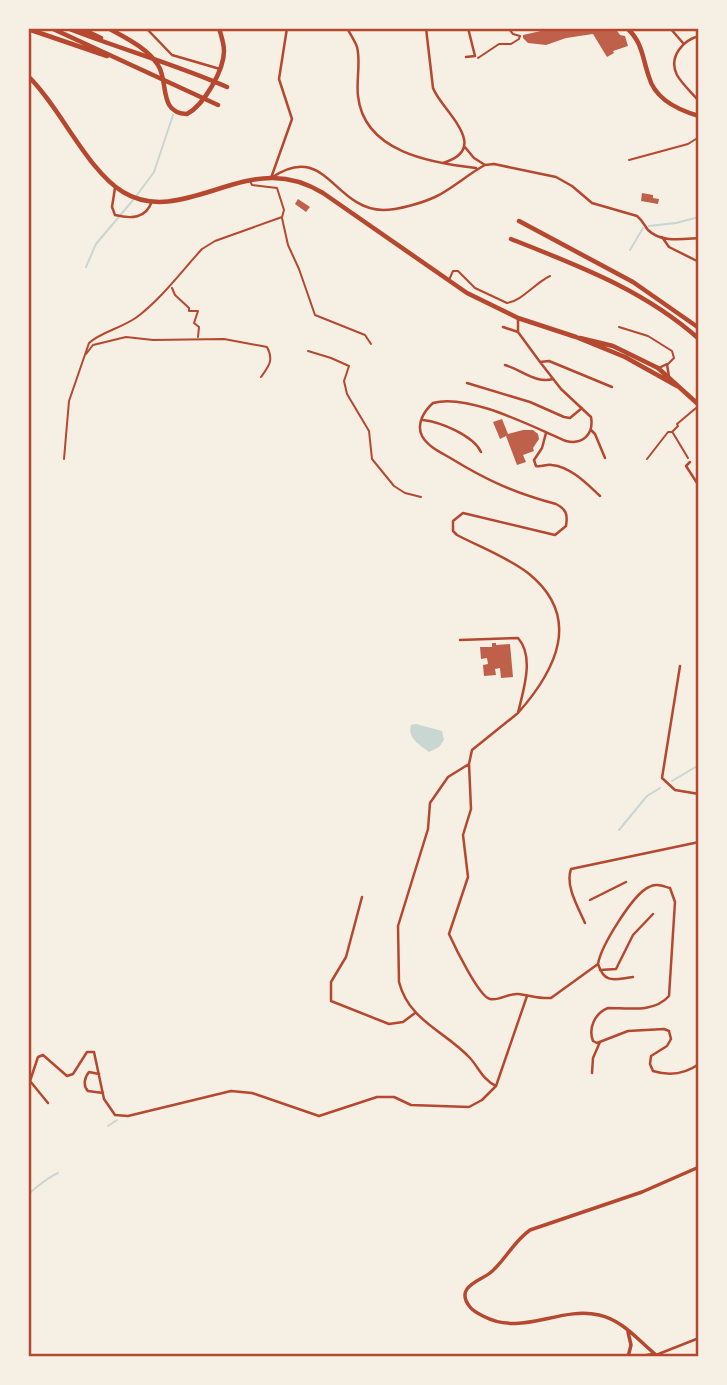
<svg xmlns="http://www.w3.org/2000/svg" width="727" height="1385" viewBox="0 0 727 1385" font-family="'Exo 2',sans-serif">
<rect width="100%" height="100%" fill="#f6efe4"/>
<path fill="#c9d6d2" d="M416,724L442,731L444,740L439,747L429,752C420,745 407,738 411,725Z"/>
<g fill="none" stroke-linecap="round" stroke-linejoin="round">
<path stroke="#c9d6d2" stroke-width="2" d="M137,195L154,172L173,115
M649,226L676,223L699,217
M630,250L643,228
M86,267L96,244L133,200
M672,781L699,765
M619,830L647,796L660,788
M108,1126L117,1120
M28,1194C38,1187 46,1178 58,1173"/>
</g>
<path fill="#bf614a" d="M554,28H615L620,35L625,36L628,46L613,51L614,53L607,57L593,34L566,38L546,45L528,43L523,38V35Z
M642,193L653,195V198L659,199L658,204L641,201Z
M298,199L310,207L306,212L295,204Z
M502,419L508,434L523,430H533L538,434L539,439L533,448L534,451L523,455L526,462L517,465L506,436L500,439L493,422Z
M492,643H496V645L510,644L513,677L501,678L500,668L495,669L496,675L484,676L483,665L488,664L487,658L481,659L480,647H492Z"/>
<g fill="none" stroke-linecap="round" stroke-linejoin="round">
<path stroke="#b5482f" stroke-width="2" d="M478,58L499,44H511L519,39L520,36L513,34L508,28
M172,288L175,295L189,308V311H198L194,323L199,327L198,337
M308,351L331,358L349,366L344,381L347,394L369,431L372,459L394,486L405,493L421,497
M673,433L688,458
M647,459L668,432H672L678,426L677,424L696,408"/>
<path stroke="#b5482f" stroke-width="2" d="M629,160L688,144L699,137
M282,218L288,245L299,269L315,315L365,335L371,344
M449,280L453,271H458L475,288L507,303C522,301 535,283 550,276
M619,327L648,336L672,351L674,358L668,364
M86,354L93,345L126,337L153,340L224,339L267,347C274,360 269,366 261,377
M64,459L69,401L89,343C101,332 122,328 137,317C161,299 181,272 202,249L215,241L282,217L284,210L277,188L252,185L250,181"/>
<path stroke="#b5482f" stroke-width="2.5" d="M146,28L172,55L220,69
M347,28C350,34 355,41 357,47C361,62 356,80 358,96C364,152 431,163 476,168
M426,28L433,88C441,110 493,148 443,163
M670,28L683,43
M699,36C683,40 668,57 677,75C682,84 692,93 699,101
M466,57L475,56L468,28
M464,146L474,158L485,165
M271,178C326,140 333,209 383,210C398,210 422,203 435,197C452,189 468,174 485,165L494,164L556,177L572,186L592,203L637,216C643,221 644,225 648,230C661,243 683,239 699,238
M271,178L292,119L279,79L287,28
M115,188L112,207L115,215C131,219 146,219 152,201
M662,237L669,247L699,262
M518,318V332L540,362L561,389L591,417C594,434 583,445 566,441C533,427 468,393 433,403C424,411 416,424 422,436C428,447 442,453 452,459C488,481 515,493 556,504C566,509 568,514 566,526L555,535L463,513L453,521V531L457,535C480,547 507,557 528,573C583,617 556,670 518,713
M503,327L518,332
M540,362L549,361L612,387
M505,365C522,370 536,384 553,379
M659,368L667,364L669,377
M467,383L530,402L564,417L570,418L582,408
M423,420C440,422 473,435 481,452
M591,430L595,434L605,458
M546,433L542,448L534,460L536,466C542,467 546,464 552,465C571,467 587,484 600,496
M690,462L686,466L699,486
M460,640L518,638C535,657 523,691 518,713L472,750L469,764L471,809L463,835L468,877L449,934C454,945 479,997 490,999C500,1001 508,993 518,994C529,995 539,999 551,998L598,964
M680,666L662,778L675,790L699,794
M469,764L448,777L430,803L428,829L398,926L399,982C409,1021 445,1031 470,1058C479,1068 483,1080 496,1086
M362,897L346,957L331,982V1001L389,1024L403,1022L415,1013
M590,900L626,882
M585,923C578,907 565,886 571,869L699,842
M600,970L616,969L633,935L653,914
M633,977C615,979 605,985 598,964C601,946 633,894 649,887C656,883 662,886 670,888L675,902L669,996C654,1013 628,1008 608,1008C595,1013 588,1028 593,1041L597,1043L628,1031L664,1029L669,1031L671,1039L667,1046L651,1056L650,1064L653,1071C669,1076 685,1074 699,1064
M592,1073L593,1058L600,1042
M99,1074L89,1072C84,1078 83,1086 88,1091L103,1093
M48,1103L30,1081L38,1057L43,1055L67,1076L73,1074L87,1052H94L104,1099L115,1115L128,1116L231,1091L252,1093L319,1116L377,1097H394L411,1105L469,1107L482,1100L496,1086L527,996
M656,1355L699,1338"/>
<path stroke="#b5482f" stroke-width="3.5" d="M628,1332L631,1345L628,1357
M655,1354C637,1339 622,1320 599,1315C559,1306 522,1337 483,1316C479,1314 473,1311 470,1307C454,1287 480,1281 490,1273C505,1261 512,1243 530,1230L642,1192L699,1167"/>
<path stroke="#b5482f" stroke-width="4.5" d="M108,28C126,38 147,48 158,65C169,82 158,113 187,114C204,105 224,70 224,51C224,43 221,35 219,28
M627,28C643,43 642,57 649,77C655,99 678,110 699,116
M28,76C60,107 87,170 123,192C170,221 223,177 273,178C292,178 308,184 323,193L467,293L518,318L576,337L625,357L677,386
M580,338L613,346L658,368L699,405
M642,1357L652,1355L659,1357"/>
<path stroke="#b5482f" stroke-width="4.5" d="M51,28L218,105
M67,28C120,49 175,64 227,87
M80,28L101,38
M28,29L107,56
M519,221L633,282L699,328
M511,239C579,266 644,290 699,339"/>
</g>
<rect width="727" height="1385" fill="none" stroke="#f6efe4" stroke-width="60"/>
<rect x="30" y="30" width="667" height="1325" fill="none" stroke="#b5482f" stroke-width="2.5"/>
</svg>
